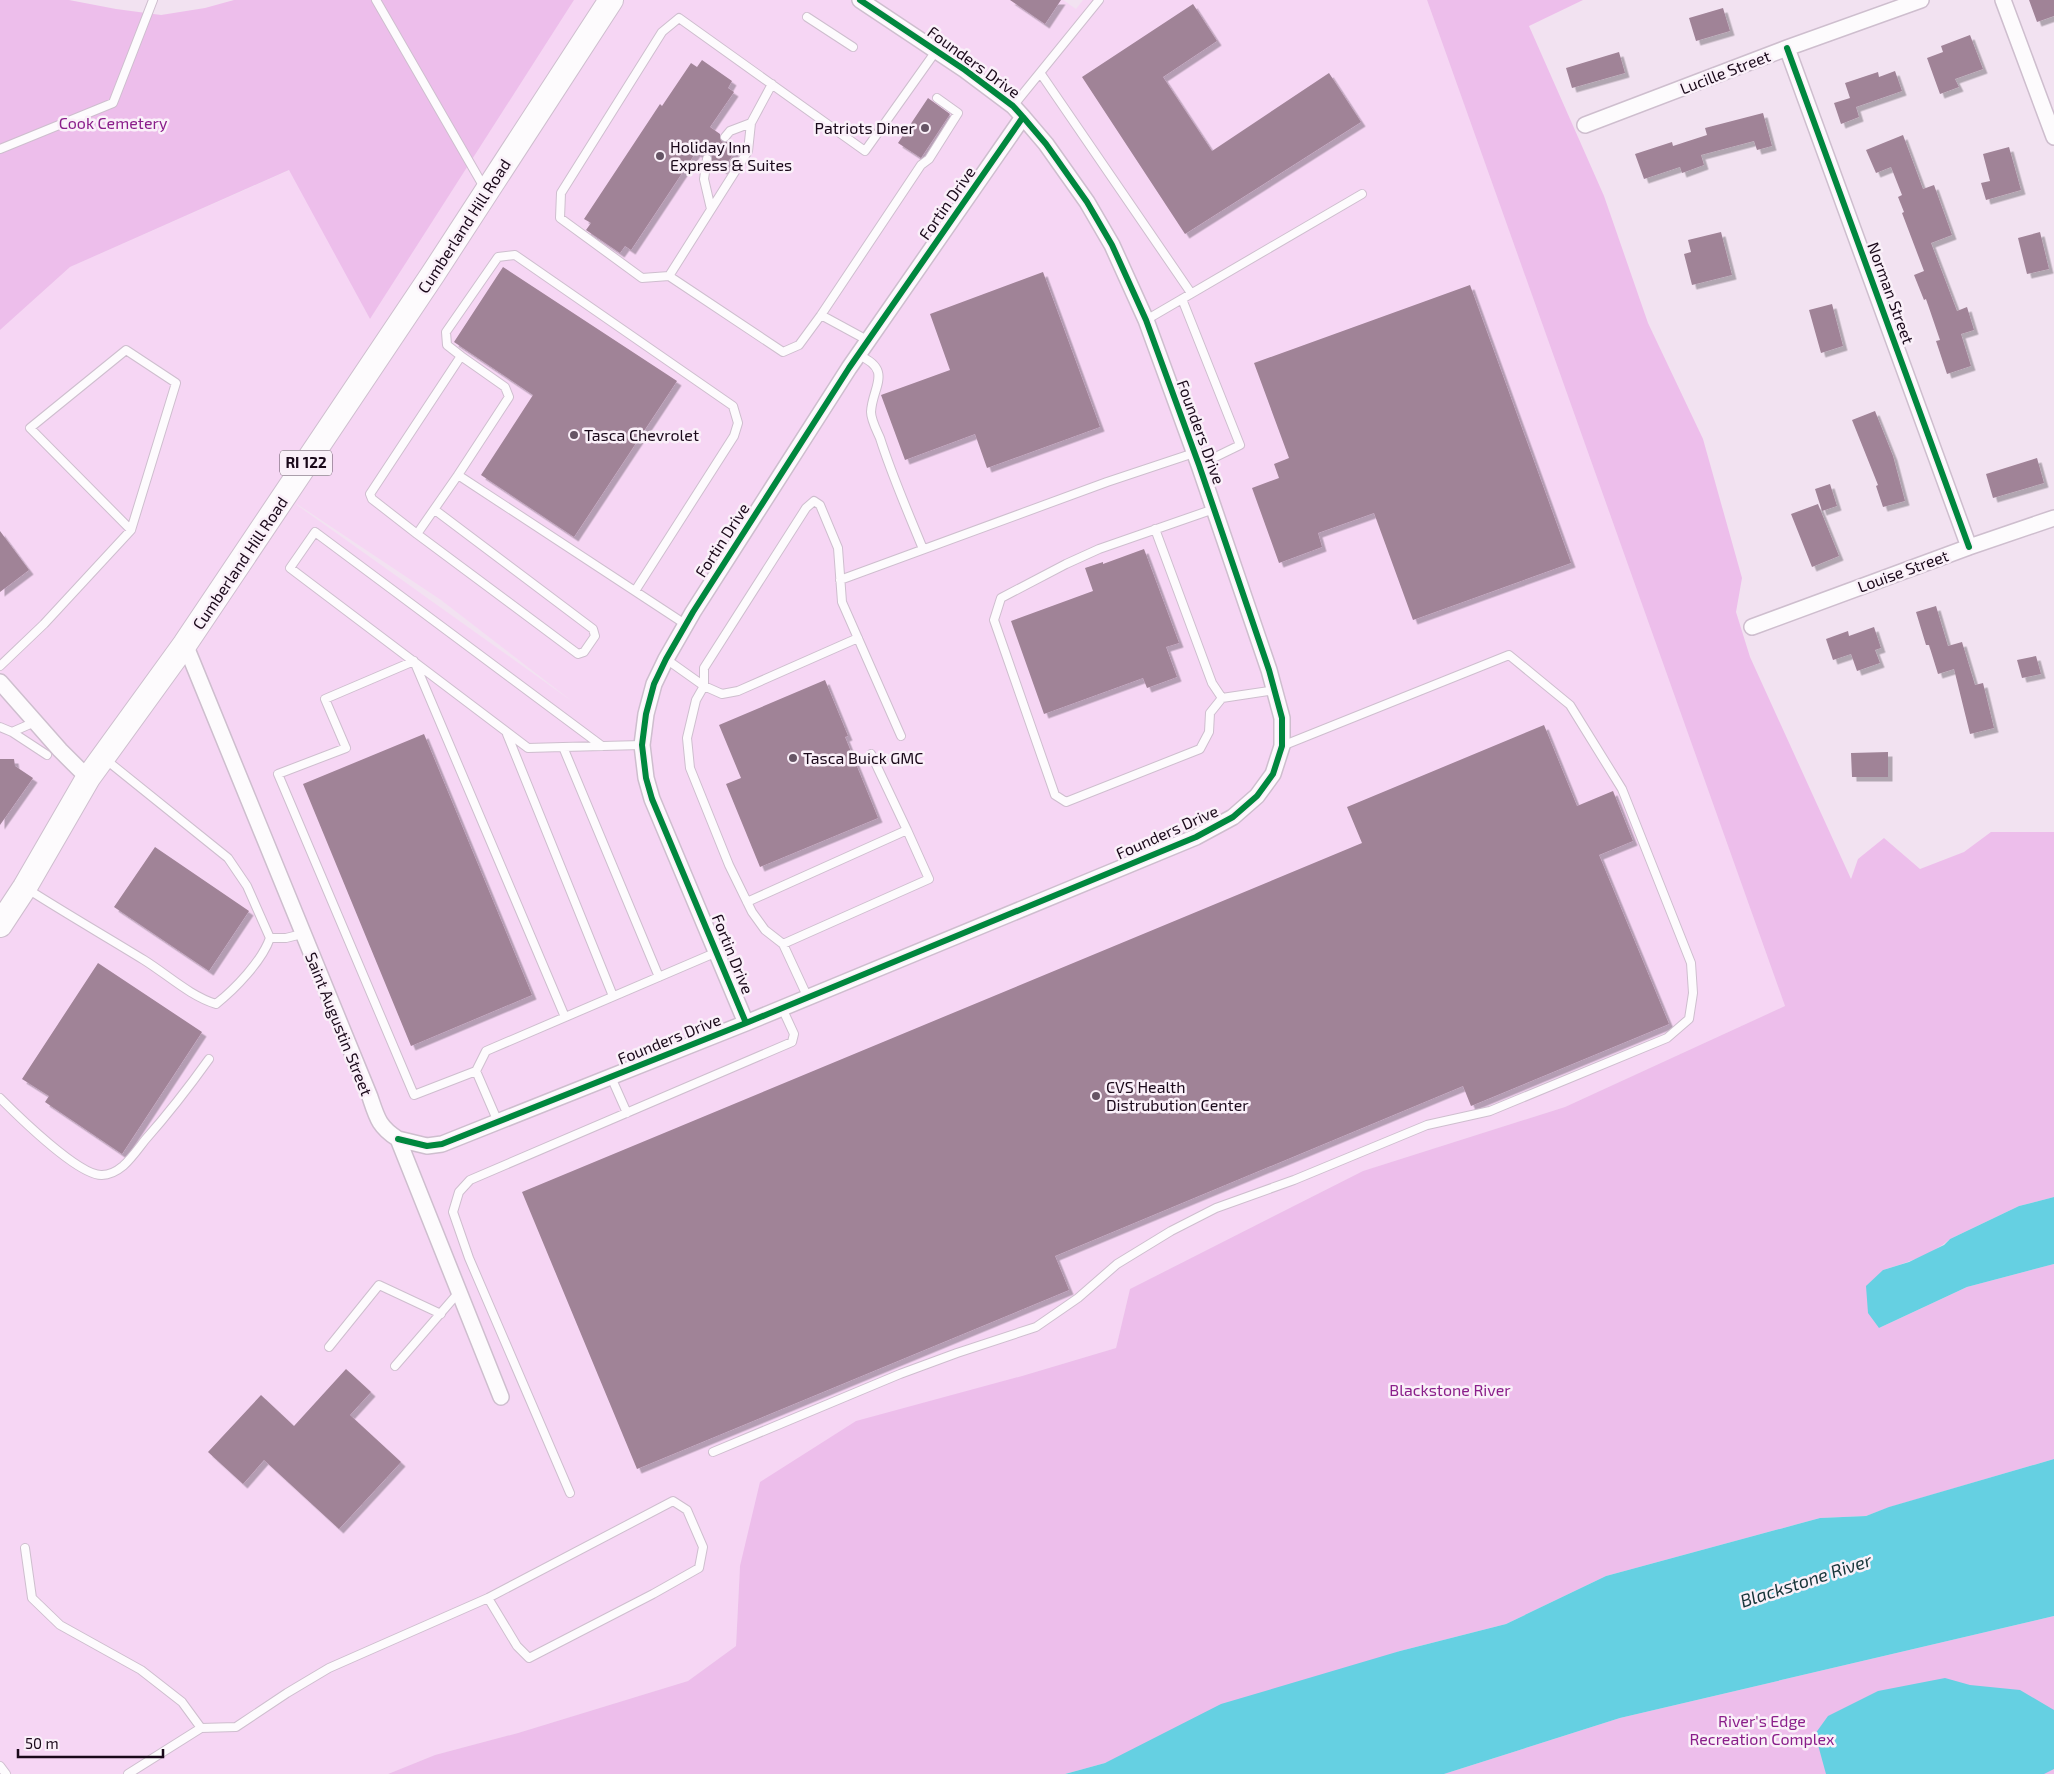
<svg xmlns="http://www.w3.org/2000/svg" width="2054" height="1774" viewBox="0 0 2054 1774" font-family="'Exo 2',sans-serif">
<defs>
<filter id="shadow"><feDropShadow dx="4.5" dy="4.5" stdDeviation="0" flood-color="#0004"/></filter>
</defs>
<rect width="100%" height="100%" fill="#f2e2f1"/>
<path fill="#f6d6f4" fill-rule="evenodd" d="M574,0H1063L1076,9L1083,0H1427L1785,1006L1565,1107L1363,1171L1130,1289L1116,1348L1022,1376L740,1566L736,1646L688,1681L518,1733L435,1755L388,1774H0V330L70,267L290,170L370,319ZM297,504L441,600L573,702L297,505Z"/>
<path fill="#edbeeb" d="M0,0H69L116,9L161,15L205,8L234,0H574L370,319L289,170L70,267L0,330Z
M1427,0H1583L1529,26L1604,196L1648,323L1703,439L1742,578L1736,612L1750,657L1851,879L1858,859L1884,838L1920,869L1964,852L1991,832H2054V1197L2019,1206L1950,1239C1932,1255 1906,1263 1883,1270L1879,1328L1967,1287L2054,1264V1459L1890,1507L1866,1516L1820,1518L1606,1576L1506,1624L1400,1651L1105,1763L1065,1774H388L435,1755L518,1733L688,1681L736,1646L740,1566L760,1482L856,1421L1022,1376L1116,1348L1130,1289L1363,1171L1565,1107L1785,1006Z
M2054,1616V1774H1444L1620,1718Z"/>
<path fill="#65d0e2" d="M2054,1197V1264L1967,1287L1879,1328L1868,1313L1866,1286L1883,1270L1909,1262L1944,1245L1950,1239L2019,1206Z
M2054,1459V1616L1620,1718L1444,1774H1065L1105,1763L1221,1704L1400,1651L1506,1624L1606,1576L1820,1518L1866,1516L1889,1507Z
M1945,1678L1970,1685L2020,1690L2054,1710V1769L2044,1774H1826L1815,1734L1828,1716L1878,1691Z"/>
<path fill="#a08397" filter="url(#shadow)" d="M1010,0H1061L1045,24Z
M2029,0H2054V16L2037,22Z
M1193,4L1217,41L1163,77L1212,151L1329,73L1361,122L1185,234L1082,77Z
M1723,8L1730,31L1696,41L1689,18Z
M1970,35L1983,69L1955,79L1959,87L1940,94L1927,58L1943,52L1941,46Z
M1619,52L1625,73L1572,88L1566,68Z
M702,60L732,81L728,88L734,92L710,127L720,134V138L722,142H726L730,140L738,146L723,170L712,163V157L710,154H705L702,156L696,152L631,250L625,246L620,253L586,230L591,223L584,219L660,104L662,106L691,63L697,67Z
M1895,71L1902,91L1856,107L1859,117L1841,124L1834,103L1850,98L1845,83L1878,72L1879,77Z
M928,98L950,114L921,158L898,143Z
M1763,113L1772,146L1757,150L1754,141L1701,155L1704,165L1682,173L1680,167L1644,179L1635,154L1672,142L1673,146L1707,135L1705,128Z
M1903,135L1923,189L1934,185L1952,235L1931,243L1957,311L1967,307L1974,330L1961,334L1971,366L1947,374L1936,341L1940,340L1926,299L1924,300L1914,275L1924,271L1902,213L1904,212L1898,197L1902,195L1891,167L1876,173L1866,150Z
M2009,147L2021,190L1986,200L1981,183L1990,181L1983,154Z
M1721,232L1732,275L1692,285L1684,254L1691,252L1688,240Z
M2040,232L2049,269L2027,274L2018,238Z
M503,267L677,381L574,537L481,475L533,395L454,342Z
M1043,272L1100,427L987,468L975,434L905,460L881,395L950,370L930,314Z
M1470,285L1571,563L1413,620L1374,513L1318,533L1322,547L1279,563L1252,488L1279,478L1274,464L1289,458L1254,363Z
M1832,304L1843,346L1821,353L1809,310Z
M1875,411L1893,456L1905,501L1883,507L1876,486L1878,485L1852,420Z
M2037,458L2044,483L1993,498L1986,474Z
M1830,484L1837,506L1822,511L1815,489Z
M1818,504L1839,556L1812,567L1791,514Z
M0,531L29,570L0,592Z
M1144,549L1179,643L1166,647L1177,677L1147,688L1143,678L1044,714L1011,621L1093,591L1085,568L1103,562V564Z
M1936,606L1948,646L1962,642L1975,685L1983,683L1994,728L1970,734L1954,669L1938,674L1929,645H1926L1916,612Z
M1874,627L1881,648L1875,650L1880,663L1857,671L1851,654L1833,660L1826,639L1848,631L1849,636Z
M2036,656L2041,674L2022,678L2017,660Z
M825,680L848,736L845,737L878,818L760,867L726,784L741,778L719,725Z
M1544,725L1577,806L1613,791L1633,841L1599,855L1669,1024L1471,1106L1463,1086L1055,1256L1069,1290L637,1469L522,1192L1362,843L1347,807Z
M424,734L532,995L411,1046L303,784Z
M1888,752V777H1852L1851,753Z
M0,759H14L15,766L33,778L0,825Z
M155,847L249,911L209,971L114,907Z
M98,963L202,1032L122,1154L45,1102L49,1096L22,1079Z
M346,1369L371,1392L350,1415L401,1462L339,1529L264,1460L243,1484L208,1452L261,1395L294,1426Z"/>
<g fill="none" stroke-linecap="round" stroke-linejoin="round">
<g stroke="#cebece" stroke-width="10">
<path id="lane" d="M376,0L485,189
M807,17L853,47
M1041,74L1191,293
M1013,106L1099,0
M725,137L730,131L751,123
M0,149L113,103L153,0
M707,159L704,179L711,209
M669,276L748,151L751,123L772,84
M1182,299L1240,445L1199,465
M821,315L921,165L929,159L958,113L937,98
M1146,320L1362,194
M867,340L821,315L799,345L783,352L669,276L642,278L560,218L561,193L662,32L679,18L865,151L936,51
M858,355C894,370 872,387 871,412C871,420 877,431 880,438C892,476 908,512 923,549
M461,356L447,345L446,332L498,257L515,255L733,406L738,423L734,436L635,591
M1214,509L1099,549L1066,564L1001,598L994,620L1055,795L1066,802L1200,749L1209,732L1210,713L1222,698L1275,690
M435,510L593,629L595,636L584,652L578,654L417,534L458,475L685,624
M1155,529L1212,683L1222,698
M417,534L372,499L370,494L461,356L505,387L509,397L458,475
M840,580L1107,482L1194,453
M666,659L704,686L722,694L738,691L858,638
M0,666L44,624L131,530L176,383L126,350L30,428L131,530
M0,727L12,732L35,722
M12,732L47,755
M507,734L613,996
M642,745L563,747L659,977
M563,747L528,748L290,568L315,532L602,746
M871,754L907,830
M26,888C65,913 105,936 144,960C168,975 190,996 216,1004C235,989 262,961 270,938L247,886L228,858L105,759
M747,902L907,830L929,879L783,944
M270,938H286L302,934
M808,998L783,944L765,930L752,912L729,865L690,768L687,738L696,700L704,686V668L806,508L814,501L820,505L838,548L842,602L901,736
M476,1071L414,1095L278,774L346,748L325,699L414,661L565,1017
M611,1077L627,1113
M0,1098C17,1115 79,1176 102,1175C110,1175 117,1171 123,1166C131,1159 138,1149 145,1140C168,1114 189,1087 209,1059
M498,1122L476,1071L486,1051L717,952
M329,1347L379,1285L441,1314
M395,1366L459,1292
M713,1452L900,1374L957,1353L1036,1327L1078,1298L1117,1264L1171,1231L1216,1208L1294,1180L1427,1125L1490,1111L1667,1038L1689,1019L1693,993L1691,963L1622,789L1570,705L1509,655L1282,746
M570,1493L469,1258L453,1212L459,1192L470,1180L792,1042L794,1034L782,1008
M25,1548L32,1598L60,1625L141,1670L182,1702L201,1728
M0,1766L6,1774
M128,1774L201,1728L236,1727L287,1693L329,1668L488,1598L673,1501L687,1510L703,1547L699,1568L653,1594L529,1658L517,1646L488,1598"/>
</g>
<g stroke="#cebece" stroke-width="18">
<path id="street" d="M2003,0L2054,137
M1787,48L1969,547
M1585,125L1787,48L1921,0
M1752,627L1969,547L2054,518
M185,644L370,1097C377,1118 379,1127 398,1139L501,1397
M0,682L60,750L88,778
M746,1023L652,799L646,778L642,745L646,714L654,684L666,659L693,612L849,368L1023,117
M398,1139L427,1146L442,1144L746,1023L1196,837L1233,817L1257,796L1273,774L1282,746V718L1269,670L1199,465L1146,320L1112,245L1087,202L1046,144L1023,117L1013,106L965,70L860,0"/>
</g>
<g stroke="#cebece" stroke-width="26">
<path id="primary" d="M0,925L25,887L88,778L185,644L433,274L611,0"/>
</g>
<use href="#lane" stroke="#fdfbfd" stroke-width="8"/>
<use href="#street" stroke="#fdfbfd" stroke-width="15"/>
<use href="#primary" stroke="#fdfbfd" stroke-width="24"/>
<g stroke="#faf0f9" stroke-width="9">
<path id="cycleway" d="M1787,48L1969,547
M746,1023L652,799L646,778L642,745L646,714L654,684L666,659L693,612L849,368L1023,117
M398,1139L427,1146L442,1144L746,1023L1196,837L1233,817L1257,796L1273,774L1282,746V718L1269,670L1199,465L1146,320L1112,245L1087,202L1046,144L1023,117L1013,106L965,70L860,0"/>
</g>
<use href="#cycleway" stroke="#00873e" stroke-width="6"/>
</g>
<g fill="#665565" stroke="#faf0f9" stroke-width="2">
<circle cx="925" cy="128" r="5"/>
<circle cx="660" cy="156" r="5"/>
<circle cx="574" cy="435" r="5"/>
<circle cx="793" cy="758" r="5"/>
<circle cx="1096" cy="1096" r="5"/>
</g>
<g text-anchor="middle" stroke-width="5" stroke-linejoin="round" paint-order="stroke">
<rect fill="#faf0f9" stroke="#5d4e5d" stroke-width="1" x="280" y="450.5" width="52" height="25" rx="4"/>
<g font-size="15" font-weight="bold" fill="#1a091a">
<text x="306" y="468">RI 122</text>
</g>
<g font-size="16" fill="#1a091a" stroke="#faf0f9">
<text transform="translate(974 62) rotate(36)" y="6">Founders Drive</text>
<text transform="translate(1725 72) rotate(-21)" y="6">Lucille Street</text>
<text transform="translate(947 203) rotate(-55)" y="6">Fortin Drive</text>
<text transform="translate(464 226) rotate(-57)" y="6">Cumberland Hill Road</text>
<text transform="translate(1891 293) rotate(70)" y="6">Norman Street</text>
<text transform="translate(1201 432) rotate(70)" y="6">Founders Drive</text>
<text transform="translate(722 540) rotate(-57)" y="6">Fortin Drive</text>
<text transform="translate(240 563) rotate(-56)" y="6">Cumberland Hill Road</text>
<text transform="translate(1903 571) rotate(-20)" y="6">Louise Street</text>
<text transform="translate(1167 832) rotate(-24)" y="6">Founders Drive</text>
<text transform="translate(733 954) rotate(68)" y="6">Fortin Drive</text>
<text transform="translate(339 1024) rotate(68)" y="6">Saint Augustin Street</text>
<text transform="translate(669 1039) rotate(-22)" y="6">Founders Drive</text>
</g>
<g font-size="16" fill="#8a1e8a" stroke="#faf0f9">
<text x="113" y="129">Cook Cemetery</text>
<text x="1450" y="1396">Blackstone River</text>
<text x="1762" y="1727">River's Edge<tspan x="1762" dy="18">Recreation Complex</tspan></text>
</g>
<g font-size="16" fill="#1a091a" stroke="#faf0f9" text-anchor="start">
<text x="915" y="134" text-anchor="end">Patriots Diner</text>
<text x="670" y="153">Holiday Inn<tspan x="670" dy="18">Express &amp; Suites</tspan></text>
<text x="584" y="441">Tasca Chevrolet</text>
<text x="803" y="764">Tasca Buick GMC</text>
<text x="1106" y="1093">CVS Health<tspan x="1106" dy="18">Distrubution Center</tspan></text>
</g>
<g font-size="18" font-style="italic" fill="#153338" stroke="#faf0f9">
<text transform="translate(1806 1581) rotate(-18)" y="6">Blackstone River</text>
</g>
</g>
<path d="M18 1749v8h145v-8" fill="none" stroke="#1a091a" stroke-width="2.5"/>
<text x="25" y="1749" font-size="15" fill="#1a091a" stroke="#faf0f9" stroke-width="4" paint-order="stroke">50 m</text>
</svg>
